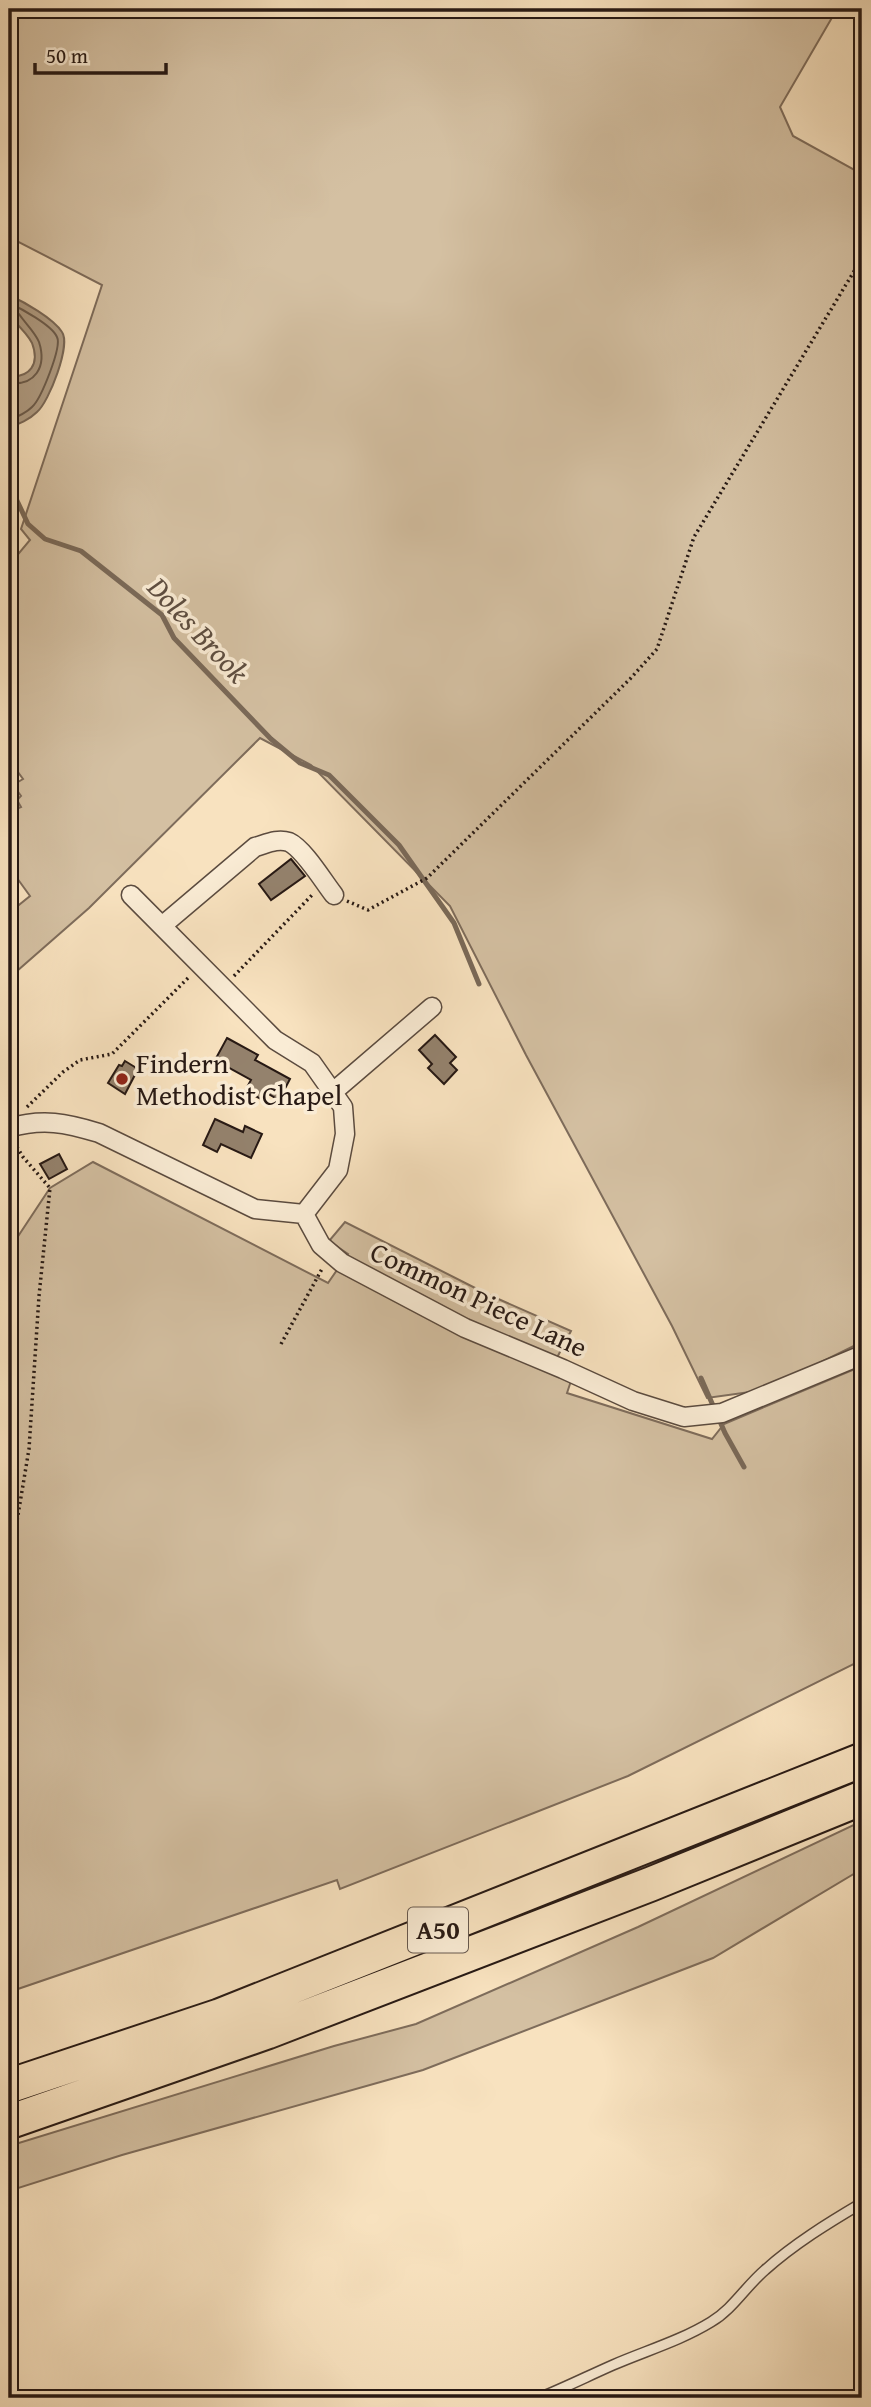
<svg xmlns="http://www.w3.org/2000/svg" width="871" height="2407" viewBox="0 0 871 2407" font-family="'Gentium Book Plus',serif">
<rect width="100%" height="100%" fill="#f8e2bf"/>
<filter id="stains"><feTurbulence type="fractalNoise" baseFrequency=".00286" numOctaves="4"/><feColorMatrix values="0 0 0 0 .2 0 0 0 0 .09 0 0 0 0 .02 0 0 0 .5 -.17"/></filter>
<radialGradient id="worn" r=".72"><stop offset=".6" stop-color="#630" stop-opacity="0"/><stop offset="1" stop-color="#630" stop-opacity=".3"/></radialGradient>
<path fill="#d4c0a2" stroke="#7e6c5b" stroke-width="2" d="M9,9H837L780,107L793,136L862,174V1342L797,1374L750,1392L707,1398L672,1326L526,1055L450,906L311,765L260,738L89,908L9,978V913L30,896L9,867V805L12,811L21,807L17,800L21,796L13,785L23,779L9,760V565L30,540L21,529L102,285L11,238L9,241Z
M93,1162L328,1283L348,1254L329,1241L345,1222L487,1294L571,1331L550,1371L572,1378L567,1393L712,1439L724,1424L862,1366V1660L628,1776L340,1889L337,1880L9,1992V1250L50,1188Z
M862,1821V1869L713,1958L423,2070L122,2155L9,2191V2146L334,2046L416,2024L638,1927Z"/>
<path fill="#b19e85" stroke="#7a6958" stroke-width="2" d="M9,295C24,302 53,318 62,332C71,345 49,402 37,412C30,419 18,425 9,427V376C30,378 40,364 32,343C28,335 20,327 14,321H9Z"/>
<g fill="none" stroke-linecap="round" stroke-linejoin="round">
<path stroke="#6c5c4c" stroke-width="2" d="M9,303C20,308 52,325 57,337C62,347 41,399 32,407C26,413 17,417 9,420
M9,314H19C25,323 35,332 39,342C47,367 35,386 9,383"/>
<path stroke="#7a6958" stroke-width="5" d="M9,488H11L28,524L45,539L81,551L162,615L174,638L271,739L300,763L329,775L399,845L454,923L479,984
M701,1378L725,1433L744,1467"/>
</g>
<path fill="#94826d" stroke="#271914" stroke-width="2" d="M291,859L305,876L271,900L259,884Z
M435,1035L456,1057L450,1063L457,1070L444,1084L428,1068L432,1064L419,1050Z
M227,1038L258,1055L255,1060L290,1079L279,1100L265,1092L261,1099L245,1091L251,1080L215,1060Z
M125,1061L138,1069L125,1094L108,1083L119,1065L122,1066Z
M215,1119L243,1132L245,1126L262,1134L251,1158L221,1144L217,1152L203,1145Z
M59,1154L67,1169L49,1179L40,1164Z"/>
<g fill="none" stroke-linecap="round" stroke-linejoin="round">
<g stroke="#5b4b3f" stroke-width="12">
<path id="lane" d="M539,2398C564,2388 588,2376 613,2365C645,2351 680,2341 711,2322C733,2309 746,2286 765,2270C794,2244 828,2223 862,2203"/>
</g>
<g stroke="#5b4b3f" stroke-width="21">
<path id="street" d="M131,895L275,1040L312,1063L343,1107L345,1134L338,1170L304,1214
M163,925L255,847C266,844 277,838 289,842C304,849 323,881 334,895
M333,1092L432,1007
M9,1128C43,1118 66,1123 99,1133L255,1209L304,1214L321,1245L342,1263L465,1328L563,1369L633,1401L684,1417L722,1413L862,1355"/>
</g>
<g stroke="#271914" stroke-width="37">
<path id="highway" d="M9,2086L219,2016L862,1760
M9,2122L267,2032L651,1884L862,1798"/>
</g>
<path stroke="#271914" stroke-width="3.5" stroke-dasharray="2 3.5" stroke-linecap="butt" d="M347,901L368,910L427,878L630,679L657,649L694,537L862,258
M234,976L313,894
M27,1107L63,1072L80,1060L112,1054L189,977
M857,1179L862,1190
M281,1344L323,1267
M9,1569L29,1449L39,1296L50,1188L23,1157L14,1142"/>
<use href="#lane" stroke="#faecd5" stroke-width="9"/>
<use href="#street" stroke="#faecd5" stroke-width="18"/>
<use href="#highway" stroke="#f8e2bf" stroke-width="33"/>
</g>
<circle fill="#8f2418" stroke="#faecd5" stroke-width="2.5" cx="122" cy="1079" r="7"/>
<g text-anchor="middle" stroke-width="7" stroke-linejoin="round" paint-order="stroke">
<rect fill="#faecd5" stroke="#66584e" stroke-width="2" x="408" y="1907.5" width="60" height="45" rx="5"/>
<g font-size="26" font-weight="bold" fill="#271914">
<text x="438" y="1939">A50</text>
</g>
<g font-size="28" fill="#271914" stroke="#faecd5" text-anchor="start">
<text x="136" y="1073">Findern<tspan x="136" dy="32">Methodist Chapel</tspan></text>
</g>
<g font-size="28" fill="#271914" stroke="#faecd5">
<text transform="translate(479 1299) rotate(25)" y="10">Common Piece Lane</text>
</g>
<g font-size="30" font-style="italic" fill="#5e4e41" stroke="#faecd5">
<text transform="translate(198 630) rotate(47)" y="10">Doles Brook</text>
</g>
</g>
<rect width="871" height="2407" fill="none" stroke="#f8e2bf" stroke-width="35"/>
<rect x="10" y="10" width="850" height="2386" fill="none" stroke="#271914" stroke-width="3.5"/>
<rect x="18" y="18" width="836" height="2372" fill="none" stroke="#271914" stroke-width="2"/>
<path d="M35 63v10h131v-10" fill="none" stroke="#271914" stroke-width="3.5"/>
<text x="46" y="63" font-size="21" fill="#271914" stroke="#faecd5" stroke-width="5" paint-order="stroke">50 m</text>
<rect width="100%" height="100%" filter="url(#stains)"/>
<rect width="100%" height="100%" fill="url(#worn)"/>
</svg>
